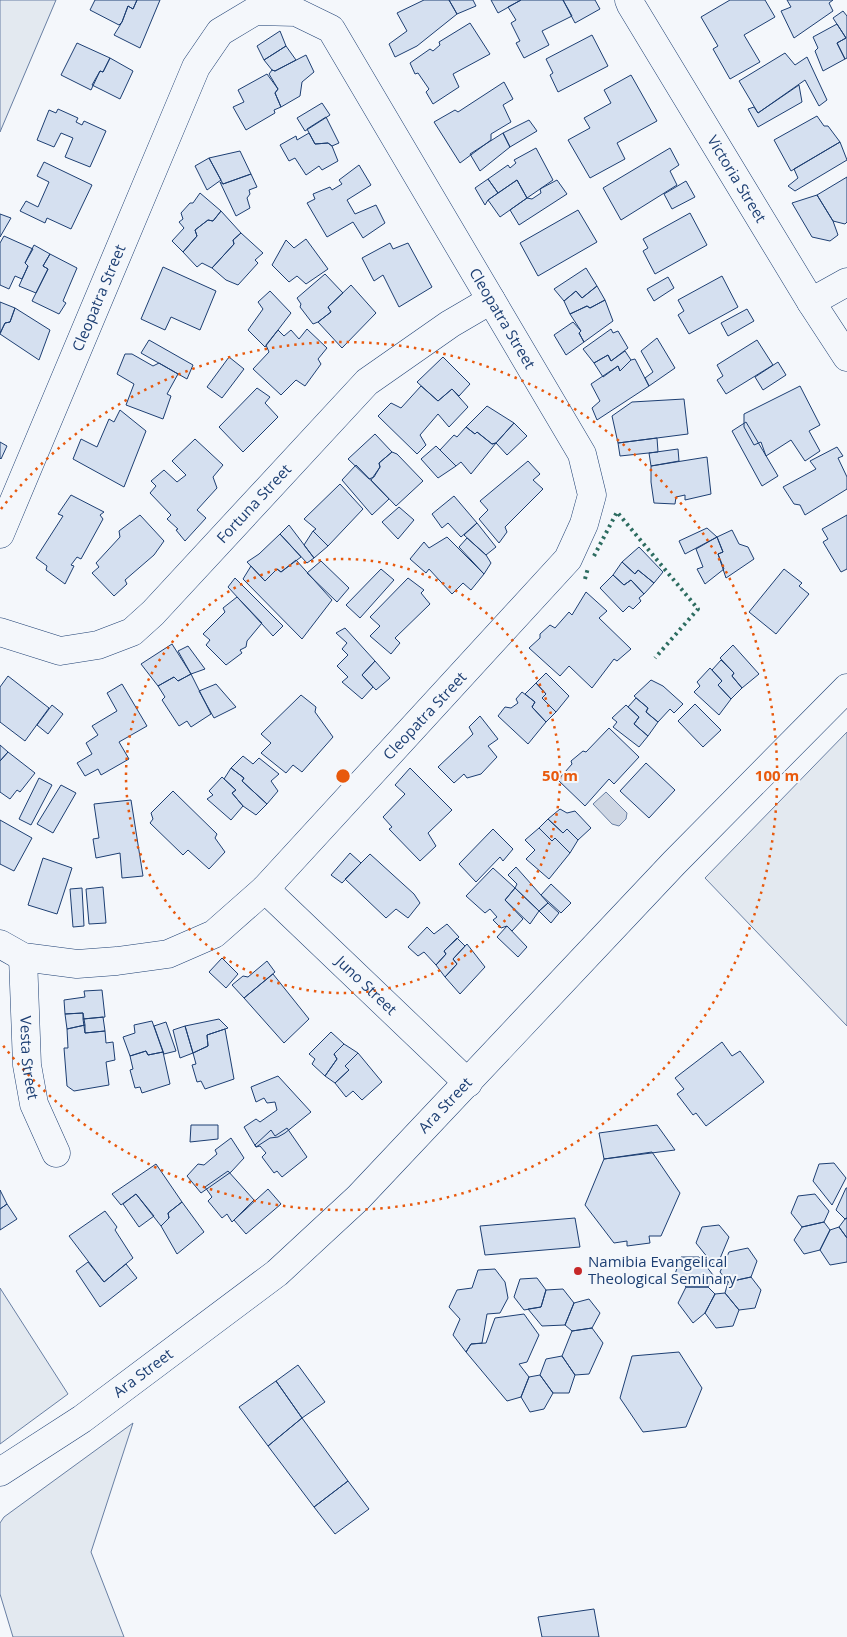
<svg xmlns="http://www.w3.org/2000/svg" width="847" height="1637" viewBox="0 0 847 1637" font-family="'Open Sans',sans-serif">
<rect width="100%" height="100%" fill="#f4f7fb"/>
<path fill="#e3e9f0" stroke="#687fa3" d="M0,0H56L0,132Z
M847,732V1026L705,878Z
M0,1288L68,1394L0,1444Z
M133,1423L91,1552L124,1637H13L0,1594V1523L4,1517Z"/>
<path fill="#cfd7e4" stroke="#687fa3" d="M606,792L627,813L626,819L619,826L612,824L593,804Z"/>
<path fill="#d5e0f0" stroke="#1d3f73" d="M95,0H137L133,9L128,6L122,22L119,25L90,10Z
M137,0H160L140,48L114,35L122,22L128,6L133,9Z
M424,0H449L457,14L417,46L395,57L389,44L407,31L397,13Z
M449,0H473L476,6L457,14Z
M491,0H521L498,13Z
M521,0H563L572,16L542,31L549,45L524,58L516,43L520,41L511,23L516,20L508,7Z
M563,0H595L600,9L575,23Z
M730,0H765L775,17L744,35L760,62L730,79L713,49L718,46L701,17Z
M787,0H833L829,3L833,11L794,38L781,11L791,7Z
M843,11L847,16V58L845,59L837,43L846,38L833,18Z
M470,23L490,54L453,74L459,87L433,104L426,92L429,89L418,73L415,74L410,63L430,49L433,51L440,45L439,42Z
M837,24L846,38L837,43L845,59L823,71L815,51L818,48L813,37Z
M280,31L286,46L264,60L257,46Z
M592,35L608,66L558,92L550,75L553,73L546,59Z
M77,43L110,58L103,72L100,71L91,90L61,75Z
M286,46L296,60L275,71L272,70L264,60Z
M785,53L795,65L807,57L827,100L819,106L805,80L758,113L739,81Z
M306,55L314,72L302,82L300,96L281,107L275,93L278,89L269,74L272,70L275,71Z
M110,58L133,71L120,99L92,85L100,71L103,72Z
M267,74L278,89L275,93L281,107L274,110L275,113L246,130L233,107L244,102L238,90Z
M631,75L657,121L617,143L625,159L590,178L568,140L590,128L584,118L611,103L604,90Z
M504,82L513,99L503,105L511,122L491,134V140L460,163L434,122L455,110L458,112Z
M799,85L802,102L758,127L748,109L754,107L758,113Z
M322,103L330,115L305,131L297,118Z
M58,109L78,118L76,122L82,125L84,121L106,131L90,167L65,157L73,138L61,133L54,147L37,140L49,110L56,113Z
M817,116L824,126H828L840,142L791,171L774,140Z
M326,117L339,143L332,146L328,143L315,144L307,129Z
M529,120L537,131L510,147L503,133Z
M309,133L315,144L328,143L332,146L338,161L322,170L319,166L306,175L295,158L289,161L280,145L296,136L297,140Z
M503,133L510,147L480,171L470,154Z
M840,142L847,160L795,191L788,186L798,178L794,169Z
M536,148L553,180L527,198L517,180L498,193L488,179L508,165L510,168L516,163L514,160Z
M670,148L679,165L670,171L677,185L621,220L603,188Z
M240,151L251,174L223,184L209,158Z
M209,158L221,180L207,190L195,166Z
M44,162L92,185L71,229L47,218L45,223L20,211L26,201L38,207L49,182L37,176Z
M359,165L371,185L347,200L355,214L376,205L385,223L363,238L353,222L327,237L307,203L315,199L313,194L330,187L332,190L342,184L339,180Z
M251,174L257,187L249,190L250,194L247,198L250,208L236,216L220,182L223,184Z
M847,177V222L845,224L833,221L817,195Z
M488,179L498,193L488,200L485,205L475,188Z
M517,180L527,198L500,217L488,200Z
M557,180L567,194L519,225L510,210L527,198L532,199L541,193L540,189Z
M686,181L695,197L672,209L664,194Z
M200,193L221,211L213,221L208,220L195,230L197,236L183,252L172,241L184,228L179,222L183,219L181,213L190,203H193Z
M817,195L833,221L838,235L830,241L812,237L792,203Z
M578,210L597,242L538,276L520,243Z
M221,211L241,233L233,240L234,244L212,268L202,263L197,267L183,252L197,236L195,230L208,220L213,221Z
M690,213L707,245L655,274L643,251L648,248L643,239Z
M0,214L11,218L0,237Z
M241,233L263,253L255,260L258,263L238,285L226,280L212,268L234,244L233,240Z
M4,236L33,249L25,263L28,266L22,279L15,276L9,289L0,285V243Z
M306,239L328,269L306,284L297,276L289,282L272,265L286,240L294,248Z
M390,243L393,249L408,243L432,287L399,307L383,275L374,281L362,258Z
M34,245L50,254L43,266L48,269L36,293L19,286L28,266L25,263Z
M50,254L77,268L63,301L66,303L59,314L32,301L48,269L43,266Z
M163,267L216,291L200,330L171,317L165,330L141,319Z
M586,268L597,286L582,298L576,291L564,301L554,289Z
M325,274L343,293L328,307L331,312L318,322L313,324L300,307L301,304L297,298Z
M722,276L738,307L689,334L678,315L684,311L678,300Z
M668,277L674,288L654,301L647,289Z
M351,285L376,313L342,348L318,322L331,312L328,307Z
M597,286L605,300L590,308L587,306L570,314L564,301L576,291L582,298Z
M270,291L291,313L265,347L248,330L263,309L258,302Z
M605,300L613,321L584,342L579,333L581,331L570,314L587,306L590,308Z
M0,302L15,308L10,322L5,323L0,333Z
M15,308L50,330L39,360L0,334L5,323L10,322Z
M747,309L754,321L728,336L721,323Z
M573,322L581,331L579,333L584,342L566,355L554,335Z
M307,329L327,348L318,359L321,364L305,386L296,380L281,395L253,369L269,352L266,345L278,330L284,336L291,330L299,339Z
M611,329L613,333L618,331L628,348L611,361L608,355L594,363L583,349Z
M657,338L675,368L649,386L645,378L653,372L641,351Z
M149,340L193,365L187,379L141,353Z
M757,340L773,365L726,394L717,380L723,376L717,365Z
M625,351L631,360L620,371L618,366L603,377L594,363L608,355L611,361Z
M125,354H132L153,366L159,363L178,374L167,394L171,396L163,419L126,405L134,384L117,374Z
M229,357L244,369L222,398L207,387Z
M443,357L470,384L459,396L452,389L438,401L417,382Z
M635,359L649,386L597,420L592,408L600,401L591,384L618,366L620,371L631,360Z
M778,362L786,375L763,390L755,377Z
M421,386L438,401L452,389L468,407L449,427L438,414L420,435L426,445L417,454L378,416L391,403L401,408Z
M800,386L820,425L809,431L820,451L805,461L791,440L766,456L761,442L754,445L744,427V414Z
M257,388L270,397L265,403L278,417L243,452L219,427Z
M684,399L688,434L618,443L612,416L632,402Z
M487,406L514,423L496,443L492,444L477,432L475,434L466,427Z
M120,410L146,431L124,487L73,459L81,439L97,447L109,419L114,422Z
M746,422L778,476L762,486L732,431Z
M514,423L527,436L507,455L496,443Z
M466,427L475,434L477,432L492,444L496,443L471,474L461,462L456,466L440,450L454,435L457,437Z
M375,434L392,452L379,463L380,467L374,477L369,479L348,459Z
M657,438L658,452L620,456L618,443Z
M195,439L223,465L213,477L217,488L197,510L206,518L185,541L176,530L178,529L167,519L171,515L150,493L156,486L151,481L164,470L177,482L186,475L172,461Z
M0,442L7,446L1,459L0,458Z
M436,446L456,466L438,478L421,459Z
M837,447L843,456L838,458L847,477V489L805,515L800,505L794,504L783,487L816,469L810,461Z
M678,449L679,461L651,466L649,453Z
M392,452L397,454L423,481L396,506L371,480L380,467L379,463Z
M707,457L711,494L685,500V495L676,497L675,504L654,503L651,482V466Z
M528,461L540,474L533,480L543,489L505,527L507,532L499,543L479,519L488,510L480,501Z
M356,465L389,499L372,515L342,480Z
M340,484L363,509L328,546L313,531L316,529L304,519Z
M71,495L104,512L100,515L103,519L81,559L77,557L71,565L74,566L65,584L46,570L47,566L36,558L63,516L58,514Z
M454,496L477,523L461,537L448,523L442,528L432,514Z
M399,507L414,520L398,539L382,522Z
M140,515L164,541L154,555L125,580L127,584L114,596L92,573L99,567L96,563L120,537L119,531Z
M847,515V569L841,572L823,542L828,539L822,529Z
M477,523L496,547L486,555L464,535Z
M289,525L314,558L307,563L280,534Z
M707,528L717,537L685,554L679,541Z
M732,530L739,544L748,547L754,559L726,578L718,554L723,552L717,537Z
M313,531L328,546L314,558L304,545Z
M280,534L301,557L281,572L277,569L265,581L247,562L259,554Z
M447,537L484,574L471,590L463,583L452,594L429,569L426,573L410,559L424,542L429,548Z
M717,537L723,552L718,554L724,569L705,584L697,569L703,567L696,549Z
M467,538L486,555L491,563L484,574L459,547Z
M639,547L663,572L654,583L638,570L635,574L622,562Z
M296,560L332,600L302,639L243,579L251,566L265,581L277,569L281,572Z
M321,561L349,588L337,602L307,573Z
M622,562L635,574L638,570L654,583L644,594L631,580L624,585L613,575Z
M381,569L394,580L360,618L346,605Z
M784,569L802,583L799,586L809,594L776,634L749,612Z
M613,575L624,585L631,580L644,594L639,598L641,601L633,609L629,606L623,612L600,588Z
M235,578L283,626L273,636L228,587Z
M408,578L424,590L421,593L430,604L395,638L400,643L391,654L370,636L380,626L370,617Z
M586,592L607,611L599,618L631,649L617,661L614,659L592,688L569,666L560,676L529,648L540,638V634L550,625L555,628L569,612L572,615Z
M237,597L262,623L247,641L246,647L240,650L242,653L226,665L206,645L210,640L203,634L225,612L223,608Z
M345,628L375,661L362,675L373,687L362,699L342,682L348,677L337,666L348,655L342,649L347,643L336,633Z
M172,644L191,674L178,681L174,677L158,686L141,664Z
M733,645L759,674L742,688L732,676L734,673L720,658Z
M188,646L205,669L191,674L178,651Z
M721,660L734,673L732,676L742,688L731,699L718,685L722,681L712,670Z
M375,661L390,678L376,690L362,675Z
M710,668L722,681L718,685L731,699L719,715L694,692L700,686L697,682Z
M546,673L569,696L556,712L542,698L546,694L536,683Z
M191,674L211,714L191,727L187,721L179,726L162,700L165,697L158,686L174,677L178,681Z
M8,676L49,708L25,741L0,722V687Z
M651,680L663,686L683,704L674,713L670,709L658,722L646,712L648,708L634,696Z
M536,683L546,694L542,698L556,712L546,722L532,707L535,702L525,694Z
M122,684L147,726L119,742L129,759L101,775L98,769L85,776L77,763L92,754L86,743L98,735L92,726L117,711L107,693Z
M216,684L236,707L214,718L199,691Z
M522,692L535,702L532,707L546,722L528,744L498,716L505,707L511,708L518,703L516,699Z
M301,695L316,707L315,712L333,737L302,772L293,765L286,773L261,753L271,743L261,734Z
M636,698L648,708L646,712L658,722L648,736L634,724L639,717L628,707Z
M695,704L721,730L703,747L678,721Z
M52,705L63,714L48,734L37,725Z
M626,705L639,717L634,724L648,736L639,747L613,727L617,722L612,718Z
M480,716L498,739L488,746L497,757L481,774L467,778L464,774L454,783L438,767L473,734L469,727Z
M609,728L639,757L614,784L609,779L585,806L558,780L572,764L571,761L583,751L586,752Z
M0,745L8,752L0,761Z
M8,752L35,773L20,792L17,790L10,799L0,792V761Z
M243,756L253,764L259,758L279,774L271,781L278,791L267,804L242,781L244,778L231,768Z
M646,763L675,790L649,818L620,791Z
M231,768L244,778L242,781L267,804L256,815L243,806L232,793L236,790L224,779Z
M410,768L452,810L428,833L436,846L420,861L389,829L392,827L383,817L405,794L395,785Z
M222,777L236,790L232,793L243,806L231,820L207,799L213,795L209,791Z
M39,778L52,785L31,825L19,819Z
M61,785L76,793L53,833L37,824Z
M173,791L217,834L215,838L225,852L209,869L188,850L183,855L150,823L153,819L151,813Z
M131,800L143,876L122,878L120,853L96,858L93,839L99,838L94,804Z
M560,809L567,813L575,811L591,828L578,840L567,829L563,833L548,819Z
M548,819L563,833L567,829L578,840L570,853L555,838L552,841L539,828Z
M0,820L32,838L14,871L0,864Z
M539,828L552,841L555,838L570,853L549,879L526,859L535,850L525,840Z
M493,829L513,849L503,861L500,857L476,882L459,864Z
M350,853L361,863L342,883L331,875Z
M370,854L414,894L420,903L408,918L396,909L386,918L345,879Z
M43,858L72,868L57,914L28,905Z
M516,867L548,903L539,911L515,888L517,884L508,875Z
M493,868L515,888L505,900L523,919L512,931L507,926L501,928L493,920L497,917L490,909L485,913L466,896Z
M551,884L571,903L561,913L541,895Z
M103,887L106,923L89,924L86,889Z
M82,888L84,926L73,927L70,889Z
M515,888L539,911L530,924L505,900Z
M548,903L559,913L551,923L539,911Z
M447,924L459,937L444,951L446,954L436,965L424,952L418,956L408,947L427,927L434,934Z
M507,926L527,947L518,957L497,937Z
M457,938L465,946L453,959L457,964L445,977L436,965L446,954L444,951Z
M467,944L485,967L460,994L445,977L457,964L453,959Z
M222,958L238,974L226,988L209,972Z
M267,961L275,972L244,998L232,985L243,976L248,977Z
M273,974L309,1019L284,1043L244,998Z
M102,990L105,1017L83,1019V1013L65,1014L64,1000L85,997L84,991Z
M83,1013L85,1025L67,1029L65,1014Z
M103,1017L105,1031L85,1033L83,1019Z
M219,1019L228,1028L207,1035L208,1046L193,1053L185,1026Z
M152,1021L163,1052L148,1055L146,1051L130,1056L123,1037L135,1033L134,1025Z
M166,1022L176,1051L164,1054L154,1026Z
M85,1025V1033L105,1031L106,1043L113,1042L115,1060L106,1062L109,1085L74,1091L67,1086L64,1048H68L67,1029Z
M185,1026L193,1053L180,1058L173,1030Z
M225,1029L234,1079L205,1089L201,1081L197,1082L192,1065L196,1064L193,1053L208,1046L207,1035Z
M331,1032L344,1044L334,1054L337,1059L325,1076L312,1064L315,1059L309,1054Z
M722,1042L732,1056L740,1051L764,1082L706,1126L696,1113L693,1115L677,1094L684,1089L675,1078Z
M344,1044L358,1053L345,1066L349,1070L335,1083L325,1076L337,1059L334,1054Z
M146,1051L148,1055L163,1052L170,1084L142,1093L140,1087L135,1088L130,1070L133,1069L130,1056Z
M358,1053L382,1082L362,1100L353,1091L346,1097L335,1083L349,1070L345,1066Z
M278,1076L311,1112L285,1133L278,1137L270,1138L256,1147L244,1127L256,1119L260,1122L277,1110L275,1102L267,1103L264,1098L256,1102L251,1087Z
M191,1125H218V1139L190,1142Z
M657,1125L675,1150L604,1159L599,1133Z
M287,1128L307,1157L282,1177L277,1171L274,1173L262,1157L266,1153L260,1146L256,1147L255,1145L271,1130L275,1136Z
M231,1138L244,1158L231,1172L201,1193L187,1176L198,1164L204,1165L217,1154L215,1150Z
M652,1152L680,1193L661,1236H649L650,1243L627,1246V1241L614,1243L585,1205L604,1159Z
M834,1163L846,1178L832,1205L813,1181L819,1164Z
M156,1164L182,1202L168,1213L169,1218L161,1226L136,1194L121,1205L112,1194Z
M228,1171L254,1200L232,1222L227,1214L222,1218L208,1201L212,1197L205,1187Z
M846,1188H847V1218L845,1219L836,1210Z
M268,1189L281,1204L246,1234L234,1220Z
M0,1190L7,1204L0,1209Z
M136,1194L154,1216L139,1227L123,1204Z
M815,1194L829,1211L824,1222L802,1227L791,1213L798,1196Z
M182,1202L204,1232L177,1254L161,1226L169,1218L168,1213Z
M7,1204L17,1219L0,1230V1209Z
M105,1211L117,1227L115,1230L133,1258L104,1282L69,1236Z
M575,1218L580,1247L485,1255L480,1226Z
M847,1218V1238L839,1227L845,1219Z
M824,1222L830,1230L820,1250L804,1254L794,1240L802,1227Z
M719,1225L729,1237L716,1268L696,1243L702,1227Z
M839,1227L847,1238V1262L830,1265L820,1250L830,1230Z
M748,1248L757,1261L751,1277L728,1282L720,1272L729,1252Z
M681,1257H699L713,1275L708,1287H686L675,1274Z
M88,1262L104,1282L126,1264L137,1278L100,1307L76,1271Z
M495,1269L505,1282L508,1298L500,1313L487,1314L482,1343L471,1344L466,1352L453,1335L460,1319L449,1307L457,1290L472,1288L478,1270Z
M751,1277L761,1290L755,1308L739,1310L725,1293L728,1282Z
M537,1278L546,1290L541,1307L524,1310L514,1297L520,1279Z
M686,1287H708L715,1294L705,1313L693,1323L678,1303Z
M563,1289L574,1303L565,1325L542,1326L528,1309L541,1307L546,1290Z
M725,1293L739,1310L733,1326L716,1328L705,1313L715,1294Z
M589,1299L600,1313L592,1328L572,1331L565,1325L574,1303Z
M524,1314L539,1335L527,1362L519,1364L529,1377L521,1397L507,1401L466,1352L471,1344L486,1343L495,1318Z
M592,1328L603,1343L589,1374L575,1375L562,1356L572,1331Z
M679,1352L702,1388L686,1427L643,1432L620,1398L632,1356Z
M562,1356L575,1375L569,1393H553L540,1375L546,1359Z
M298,1365L325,1402L302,1418L276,1381Z
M540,1375L553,1393L544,1409L530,1412L521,1397L529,1377Z
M276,1381L302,1418L268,1446L239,1407Z
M302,1418L348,1481L314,1507L268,1446Z
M348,1481L369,1509L335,1534L314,1507Z
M594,1609L599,1637H542L538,1617Z"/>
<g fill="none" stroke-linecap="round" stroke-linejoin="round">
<g stroke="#1d3f73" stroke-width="29">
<g id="minor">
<path id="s1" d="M629,0L631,5L811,302L847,357"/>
<path d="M811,302L847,282"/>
<path id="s2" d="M0,534L196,67L220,32L255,11L296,12L331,29L582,454L592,495L584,524L568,559L265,889L214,934L168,954L117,961L77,964L23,957L0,944"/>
<path id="s3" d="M0,632L60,651L98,645L132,632L153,613L367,382L450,324L491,300"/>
<path id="s4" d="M265,889L468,1083"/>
<path id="s5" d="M23,957L27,1065L34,1104L56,1153"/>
<path id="s6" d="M0,1472L82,1419L277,1273L358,1198L674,863L847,688"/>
</g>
</g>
<use href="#minor" stroke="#f4f7fb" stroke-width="28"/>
<path stroke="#2c6c60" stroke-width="4" stroke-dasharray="2.5 4" stroke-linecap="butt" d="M594,556L617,512L698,609L655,658
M585,579L588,568"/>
</g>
<g fill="none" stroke="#e8590c" stroke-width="2.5" stroke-dasharray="2.5 5">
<circle cx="343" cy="776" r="217"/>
<path d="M1 509A434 434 0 1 1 1 1043"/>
</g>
<circle fill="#c62828" stroke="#f4f7fb" stroke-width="2" cx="578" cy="1271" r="5"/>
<g text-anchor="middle" stroke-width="4" stroke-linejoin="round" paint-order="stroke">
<g font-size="15" fill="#1d3f73" stroke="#f4f7fb">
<text dy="5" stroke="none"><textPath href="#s1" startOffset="209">Victoria Street</textPath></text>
<text dy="5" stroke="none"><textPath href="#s2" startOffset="256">Cleopatra Street</textPath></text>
<text dy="5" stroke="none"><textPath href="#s2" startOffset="1006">Cleopatra Street</textPath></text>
<text dy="5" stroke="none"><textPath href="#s3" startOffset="315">Fortuna Street</textPath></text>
<text transform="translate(425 716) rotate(-47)" y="5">Cleopatra Street</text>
<text dy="5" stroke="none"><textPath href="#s4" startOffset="140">Juno Street</textPath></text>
<text dy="5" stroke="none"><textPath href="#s5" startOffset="101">Vesta Street</textPath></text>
<text dy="5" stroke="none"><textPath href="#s6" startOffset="579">Ara Street</textPath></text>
<text dy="5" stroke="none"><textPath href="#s6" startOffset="174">Ara Street</textPath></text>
</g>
<g font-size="15" fill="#1d3f73" stroke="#f4f7fb" text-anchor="start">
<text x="588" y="1267">Namibia Evangelical<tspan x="588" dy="17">Theological Seminary</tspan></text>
</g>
</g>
<circle cx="343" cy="776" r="8" fill="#e8590c" stroke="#f4f7fb" stroke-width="2.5"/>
<g font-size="15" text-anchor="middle" font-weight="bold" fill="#e8590c" stroke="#f4f7fb" stroke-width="4" stroke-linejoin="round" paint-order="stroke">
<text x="560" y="781">50 m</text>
<text x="777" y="781">100 m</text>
</g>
</svg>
